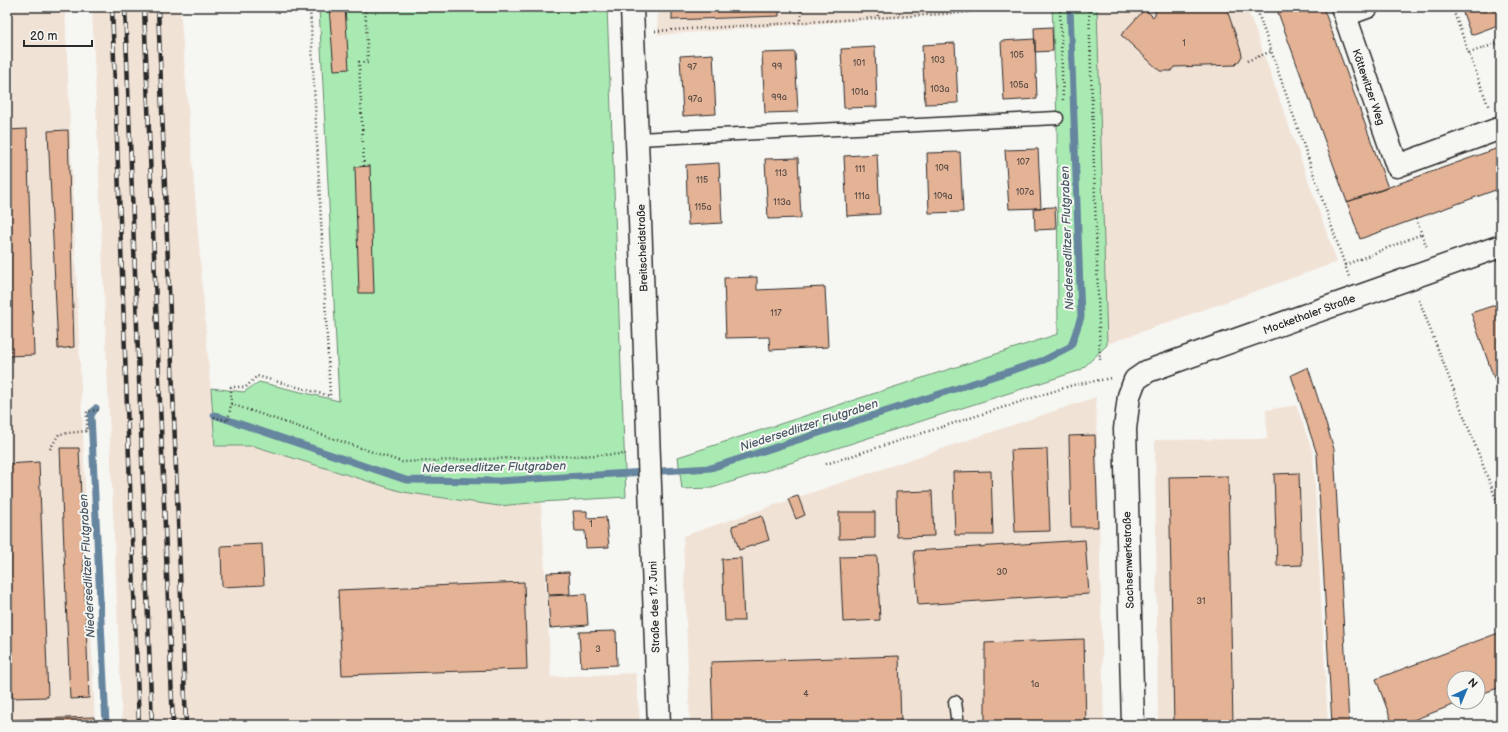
<svg xmlns="http://www.w3.org/2000/svg" width="1508" height="732" viewBox="0 0 1508 732" font-family="'Balsamiq Sans',sans-serif">
<rect width="100%" height="100%" fill="#f6f6f2"/>
<filter id="ink" filterUnits="userSpaceOnUse"><feTurbulence type="fractalNoise" baseFrequency=".025" numOctaves="2"/><feDisplacementMap in="SourceGraphic" scale="8" xChannelSelector="R" yChannelSelector="G"/><feConvolveMatrix kernelMatrix="1 2 1 2 8 2 1 2 1" color-interpolation-filters="sRGB"/></filter>
<g filter="url(#ink)">
<path fill="#f1e2d6" d="M7,7H65L95,725H7Z
M92,7H180L215,446H254L357,478L499,506L541,502L551,677L636,673L640,725H122Z
M657,7H1039L658,35Z
M1097,7H1247L1337,262L1107,344Z
M1096,397L1104,725H690L683,536Z
M1296,405L1313,453L1328,725H1158L1155,440L1267,439L1266,410Z"/>
<path fill="#a9eab3" stroke="#6a8a6f" d="M319,7H607L626,497L541,502L499,506L403,492L254,446H215L211,388L244,392L259,382L339,401Z
M1052,7H1097L1107,345L1081,370L712,488L682,489L678,457L1058,334L1057,118Z"/>
<g fill="none" stroke-linecap="round" stroke-linejoin="round">
<path stroke="#66859e" stroke-width="7" d="M96,408L91,415L106,725
M214,415L406,480L498,481L711,468L1044,360L1071,346L1081,317L1070,7"/>
</g>
<path fill="#e4b295" stroke="#2b2b2b" d="M329,7H345L349,69L334,70Z
M672,7H779V16L672,20Z
M1150,7H1226L1241,51L1242,56L1239,61L1235,65L1174,67L1171,71H1160L1121,35L1145,9L1153,17L1156,13Z
M1276,7H1323L1388,188L1347,202Z
M1461,7H1501V24L1471,35Z
M1052,27L1053,51L1035,52L1034,28Z
M1035,39L1037,99L1004,101L1001,41Z
M955,43L958,103L925,104L922,45Z
M875,47L877,107L844,108L841,49Z
M795,52L798,112L765,113L762,53Z
M713,54L716,114L683,116L680,56Z
M27,129L34,355L7,356V130Z
M68,130L74,347L58,349L48,131Z
M1501,147V188L1360,239L1347,202Z
M1038,149L1041,208L1009,209L1005,150Z
M960,152L963,212L929,213L927,153Z
M877,154L880,214L847,216L844,156Z
M798,158L801,218L768,219L765,159Z
M719,163L722,223L688,225L686,165Z
M370,166L374,293H359L355,167Z
M1055,207L1056,229L1035,230L1034,208Z
M757,277V290L825,287L828,347L770,350L769,337L726,338L724,278Z
M1501,303V398L1471,313Z
M1308,367L1334,449L1349,725H1332L1317,454L1291,375Z
M1095,435L1098,527H1071L1069,436Z
M60,448H79L89,698L70,699Z
M1047,449L1050,531L1015,532L1011,450Z
M39,462L48,697L12,698L7,556V464Z
M991,471L993,535H955L953,472Z
M1299,473L1302,565L1277,566L1274,474Z
M1228,476L1233,725H1174L1169,477Z
M932,491L934,536L897,537L896,492Z
M798,496L805,515L796,519L788,499Z
M573,511H587V518L606,517L609,547L586,548L585,531H575Z
M839,512H875V538L839,539Z
M762,516L769,540L739,550L732,526Z
M1085,540L1089,594L918,605L914,551Z
M262,544L264,585L222,587L221,546Z
M877,556L880,620L843,622L840,557Z
M741,558L744,621H725L722,559Z
M569,572L570,594L548,595L547,573Z
M524,582L527,669L342,675L338,590Z
M586,594L588,625L550,628L548,596Z
M616,631L617,665L581,667L579,632Z
M1501,632V687L1478,695V678H1454V702H1461L1400,725H1393L1376,679Z
M1084,639L1086,725H985V643Z
M899,656L901,725H713L711,662Z
M94,717V725H7V720Z"/>
<g fill="none" stroke-linecap="round" stroke-linejoin="round">
<g stroke="#2b2b2b" stroke-width="15">
<path id="service" d="M638,139L1057,118
M955,702L958,725"/>
</g>
<g stroke="#2b2b2b" stroke-width="25">
<path id="minor" d="M1342,7L1397,166L1501,128
M1345,15L1367,7
M1133,725L1125,429L1129,396L1135,380L1148,371L1501,246"/>
</g>
<g stroke="#2b2b2b" stroke-width="25">
<path id="tertiary" d="M632,7L659,725"/>
</g>
<path stroke="#2b2b2b" stroke-width="2.5" stroke-dasharray="1 3" stroke-linecap="butt" d="M801,7V22
M877,7L878,18
M942,7V14
M1060,7L1063,102
M1089,7L1100,360
M1256,7L1349,277
M1452,7L1489,108
M655,31L961,13L998,7
M1469,53L1501,42
M1247,61L1272,51
M364,166L359,62L368,63L365,7
M1416,219L1427,248
M1345,265L1422,234
M1419,300L1501,512
M231,404L402,462L626,454
M214,417L228,421L231,404V387H246L257,376L330,396L310,7
M50,449L59,434L87,431V411L101,410
M826,464L1073,385L1112,378"/>
<use href="#service" stroke="#f6f6f2" stroke-width="12"/>
<use href="#minor" stroke="#f6f6f2" stroke-width="22"/>
<use href="#tertiary" stroke="#f6f6f2" stroke-width="22"/>
<g stroke="#2b2b2b" stroke-width="4.5">
<path id="rail" d="M112,7L139,725
M125,7L152,725
M144,7L173,725
M158,7L186,725"/>
</g>
<use href="#rail" stroke="#f6f6f2" stroke-width="3" stroke-dasharray="9" stroke-linecap="butt"/>
</g>
</g>
<g text-anchor="middle" stroke-width="4" stroke-linejoin="round" paint-order="stroke">
<g font-size="9" fill="#594d46">
<text x="1184" y="46">1</text>
<text x="1017" y="58">105</text>
<text x="938" y="63">103</text>
<text x="859" y="66">101</text>
<text x="777" y="69">99</text>
<text x="692" y="70">97</text>
<text x="1019" y="88">105a</text>
<text x="940" y="92">103a</text>
<text x="860" y="95">101a</text>
<text x="779" y="100">99a</text>
<text x="695" y="102">97a</text>
<text x="1023" y="165">107</text>
<text x="942" y="171">109</text>
<text x="860" y="172">111</text>
<text x="781" y="176">113</text>
<text x="702" y="183">115</text>
<text x="1025" y="195">107a</text>
<text x="862" y="199">111a</text>
<text x="943" y="199">109a</text>
<text x="782" y="205">113a</text>
<text x="703" y="210">115a</text>
<text x="776" y="316">117</text>
<text x="591" y="527">1</text>
<text x="1002" y="575">30</text>
<text x="1201" y="604">31</text>
<text x="598" y="652">3</text>
<text x="1035" y="687">1a</text>
<text x="806" y="697">4</text>
</g>
<g font-size="11" fill="#2b2b2b" stroke="#f6f6f2">
<text transform="translate(1369 87) rotate(71)" y="4">Köttewitzer Weg</text>
<text transform="translate(642 248) rotate(-92)" y="4">Breitscheidstraße</text>
<text transform="translate(1309 314) rotate(-20)" y="4">Mockethaler Straße</text>
<text transform="translate(1128 560) rotate(-92)" y="4">Sachsenwerkstraße</text>
<text transform="translate(654 607) rotate(-92)" y="4">Straße des 17. Juni</text>
</g>
<g font-size="12" font-style="italic" fill="#495865" stroke="#f6f6f2">
<text transform="translate(1067 238) rotate(-92)" y="4">Niedersedlitzer Flutgraben</text>
<text transform="translate(809 425) rotate(-18)" y="4">Niedersedlitzer Flutgraben</text>
<text transform="translate(494 467) rotate(-1)" y="4">Niedersedlitzer Flutgraben</text>
<text transform="translate(87 566) rotate(-93)" y="4">Niedersedlitzer Flutgraben</text>
</g>
</g>
<rect width="1508" height="732" fill="none" stroke="#f6f6f2" stroke-width="24"/>
<rect x="12" y="12" width="1484" height="708" fill="none" stroke="#2b2b2b" stroke-width="1.5" filter="url(#ink)"/>
<g transform="translate(1466 690) rotate(44)"><circle r="19" fill="#f6f6f2" stroke="#a5a5a2"/>
<path d="M0-3L7 15L0 10L-7 15Z" fill="#1f6fb2"/>
<text y="-6" font-size="11" font-weight="bold" text-anchor="middle" fill="#2b2b2b">N</text>
</g>
<path d="M24 40v6h68v-6" fill="none" stroke="#2b2b2b" stroke-width="2"/>
<text x="30" y="40" font-size="12" fill="#2b2b2b" stroke="#f6f6f2" stroke-width="3" paint-order="stroke">20 m</text>
</svg>
